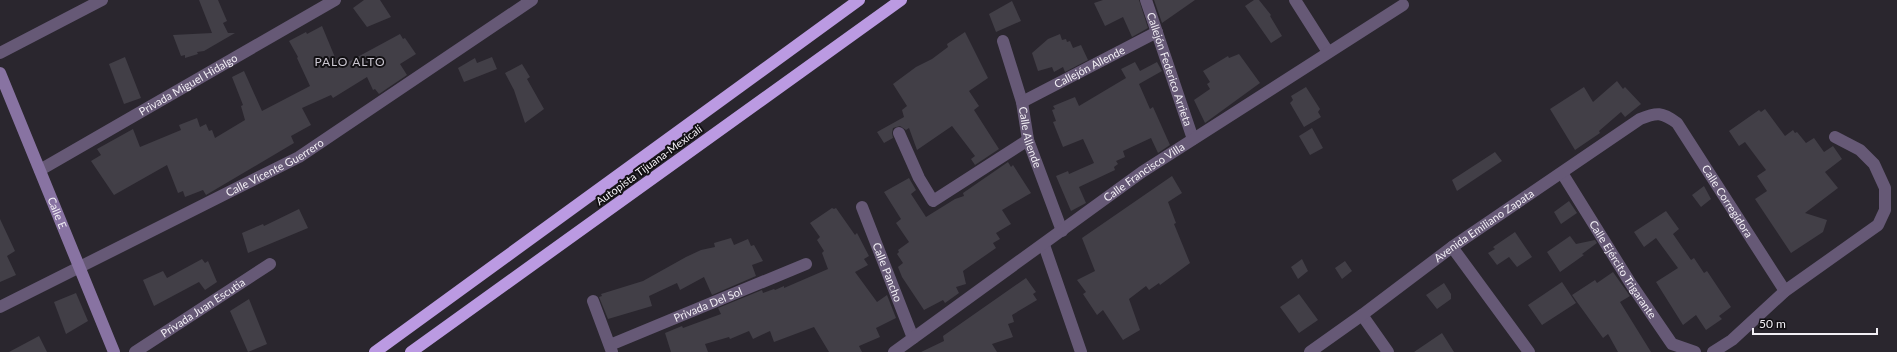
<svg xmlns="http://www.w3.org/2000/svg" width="1897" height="352" viewBox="0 0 1897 352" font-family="Lato,sans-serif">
<rect width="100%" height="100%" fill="#2a262e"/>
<path fill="#423f47" d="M199,0H218L227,21L223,23L228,33H235L204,51L197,52L198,54L185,58V55L181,56L173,35L212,33Z
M364,0H380L391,17L367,27L353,8Z
M1103,0H1139L1148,28L1132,37L1123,17L1105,26L1094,3Z
M1154,0H1195L1162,23Z
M1254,0H1259L1271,15L1270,16L1282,36L1271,43L1245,6Z
M1012,1L1021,21L996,32L989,14Z
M322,26L339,67L400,34L403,39L405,38L416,54L400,64L407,75L379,94L375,89L373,90L367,77L333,98L331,95L302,108L311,125L291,136L294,143L206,195L203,190L185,197L183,191L178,193L167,165L114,195L91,161L101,155L97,149L133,129L140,147L181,130L179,125L197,118L200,127L206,124L209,131L212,130L215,138L245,120L241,106L243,105L232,77L244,71L262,111L310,86L297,58L298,57L289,41L306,32L307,34Z
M965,32L988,78L969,91L979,106L974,110L999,149L975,165L971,159L975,156L952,126L917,150L909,128L906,130L900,126L893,128L892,133L893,138L884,143L877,132L904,117L902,110L907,106L893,84L916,67L932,59L948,47L947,44Z
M1060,34L1062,40L1066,39L1067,42L1070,41L1073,48L1081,45L1088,60L1065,72L1063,67L1054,72L1052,67L1038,71L1032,53L1048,39Z
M1239,54L1260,83L1205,123L1194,100L1210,89L1207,84L1210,82L1203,71L1228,56L1229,58Z
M125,57L141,98L124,104L109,64Z
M492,57L497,69L464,82L458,68L475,58L477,63Z
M1135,62L1140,71L1157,62L1162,71L1139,84L1150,109L1153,107L1170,145L1158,153L1151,138L1123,151L1125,157L1116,161L1118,164L1114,167L1115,170L1079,187L1086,203L1071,211L1056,176L1068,171L1069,174L1094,163L1083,139L1063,147L1053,122L1056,121L1052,110L1055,109L1053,106L1075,97L1079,106L1126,78L1121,69Z
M522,64L530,77L527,79L544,109L525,123L514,90L505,73Z
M1617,81L1623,89L1625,87L1641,104L1625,117L1621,112L1599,131L1600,133L1575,150L1550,109L1584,87L1593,102Z
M1306,87L1320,109L1318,112L1321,117L1304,127L1290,103L1293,100L1291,96Z
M1765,109L1785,136L1793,130L1795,133L1797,132L1806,143L1814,138L1824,152L1833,146L1842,159L1825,172L1838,188L1805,213L1827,220L1823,232L1791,253L1755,199L1767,191L1757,176L1766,170L1745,142L1739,146L1729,131L1759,110L1761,112Z
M1312,128L1323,148L1310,155L1299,136Z
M1495,152L1502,161L1457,191L1452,180Z
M1008,162L1011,167L1013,165L1031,193L1002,210L1011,224L996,233L1000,239L993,243L996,248L963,271L966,284L956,287L959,293L945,303L943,300L924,310L902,277L898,267L903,263L897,254L899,252L898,250L909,242L896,223L901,219L884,192L909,178L916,190L911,194L926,217L955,199L964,196L963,193Z
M1172,176L1182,193L1168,202L1176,223L1174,224L1190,263L1160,285L1159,283L1149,290L1146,286L1129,299L1140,330L1123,340L1103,310L1097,315L1083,294L1086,292L1077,280L1095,271L1082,238Z
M1704,186L1711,199L1701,207L1692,195Z
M1569,201L1577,213L1561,224L1554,212Z
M832,208L834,209L836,208L855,235L857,233L869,256L864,259L868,265L855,272L877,302L887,295L896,318L876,328L880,337L859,346L862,352H829L814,327L774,342L770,331L753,339L749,331L730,339L729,337L705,344L708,352H671L665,333L682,326L683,328L721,314L718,308L762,290L763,293L774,289L775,290L784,286V288L828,269L822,253L824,251L817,240L820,237L810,223Z
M299,209L308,228L248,253L242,233L263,224L264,226Z
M1666,211L1679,229L1673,234L1691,260L1694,258L1704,273L1707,271L1731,307L1719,316L1722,319L1706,330L1696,315L1683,325L1656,282L1678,268L1656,238L1644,247L1634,232Z
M0,219L15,251L7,256L16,275L0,282Z
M1515,232L1532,257L1517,267L1509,257L1497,265L1488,253L1495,249L1493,247Z
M1570,236L1576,244L1595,240L1597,243L1582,254L1584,255L1560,272L1547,252Z
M731,238L734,245L748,239L751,246L754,245L763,261L752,265L756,276L712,295L704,277L680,290L677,283L649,296L652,306L608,319L599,297L602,296L601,294L643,281L686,257L701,250L715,247L714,243Z
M202,259L205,263L208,261L217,282L205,290L199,282L154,306L143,280L163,271L167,278Z
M1302,259L1308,271L1298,279L1291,267Z
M1345,261L1352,271L1342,279L1335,268Z
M1613,272L1630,296L1620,302L1651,352H1618L1608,334L1603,338L1572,295L1595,280L1597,283Z
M1026,278L1036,292L1033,294L1037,300L1012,315L1014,322L1008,324L1013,337L992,344L997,352H921L944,341L943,336Z
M1562,282L1576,303L1542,325L1528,305Z
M1444,283L1451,294V299L1437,309L1426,295Z
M76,293L88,321L66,334L54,302Z
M1299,294L1318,320L1299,333L1280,307Z
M249,299L267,344L248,352L230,311Z
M1442,333L1454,352H1414Z
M39,336L47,352H9Z"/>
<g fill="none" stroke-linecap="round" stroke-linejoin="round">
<g stroke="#665976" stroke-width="12">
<path id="s1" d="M1146,0L1193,139"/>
<path d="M1295,0L1328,52"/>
<path id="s2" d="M1003,41L1022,102L1028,140L1062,231"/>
<path d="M0,53L102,0"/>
<path id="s3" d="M1022,102L1157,32"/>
<path d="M899,133L919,178L933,201L1028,140"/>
<path id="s4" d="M40,170L335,0"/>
<path id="s5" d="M1562,173L1631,284L1672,344L1695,352"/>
<path id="s6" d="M862,207L913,338"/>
<path d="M1044,245L1081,352"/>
<path d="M1452,247L1529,352"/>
<path d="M593,301L612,352"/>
<path id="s7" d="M0,307L299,157L532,0"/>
<path d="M1362,315L1388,352"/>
<path id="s8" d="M610,345L806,264"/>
<path id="s9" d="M135,352L270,264"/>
<path id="s10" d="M894,352L1142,172L1403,5"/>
<path id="s11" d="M1310,352L1362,315L1452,247L1640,119C1657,112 1662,112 1677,123L1785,291"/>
<path d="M1713,352L1732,340L1785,291L1878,225L1885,210V188L1874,164L1860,150L1835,137"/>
</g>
<path stroke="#8873a2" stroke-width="12" id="s12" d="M0,73L114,352"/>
<path stroke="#bb9ae2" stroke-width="12" d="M375,352L859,0
M411,352L901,0"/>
</g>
<g text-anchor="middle" stroke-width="4" stroke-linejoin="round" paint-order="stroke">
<g font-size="11" fill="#f2eff5" stroke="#121013">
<text dy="4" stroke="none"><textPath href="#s3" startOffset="76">Callejón Allende</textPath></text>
<text dy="4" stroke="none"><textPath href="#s1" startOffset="73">Callejón Federico Arrieta</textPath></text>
<text dy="4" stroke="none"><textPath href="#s4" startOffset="171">Privada Miguel Hidalgo</textPath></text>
<text dy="4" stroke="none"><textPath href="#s2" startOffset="100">Calle Allende</textPath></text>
<text transform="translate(649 165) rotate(-36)" y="4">Autopista Tijuana-Mexicali</text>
<text dy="4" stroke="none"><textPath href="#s7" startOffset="308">Calle Vicente Guerrero</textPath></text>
<text dy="4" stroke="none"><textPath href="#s10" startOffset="308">Calle Francisco Villa</textPath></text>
<text dy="4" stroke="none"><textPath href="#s11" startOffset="537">Calle Corregidora</textPath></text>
<text dy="4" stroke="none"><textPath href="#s12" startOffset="151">Calle E</textPath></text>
<text dy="4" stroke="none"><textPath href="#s11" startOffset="215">Avenida Emiliano Zapata</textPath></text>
<text dy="4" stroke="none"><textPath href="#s5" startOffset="114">Calle Ejército Trigarante</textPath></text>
<text dy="4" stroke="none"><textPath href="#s6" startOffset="70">Calle Pancho</textPath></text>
<text dy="4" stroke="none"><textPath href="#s8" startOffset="106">Privada Del Sol</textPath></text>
<text dy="4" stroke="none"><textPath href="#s9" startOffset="81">Privada Juan Escutia</textPath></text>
</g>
<g font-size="12" letter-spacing="1" fill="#cac6d0" stroke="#121013">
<text x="350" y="66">PALO ALTO</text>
</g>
</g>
<path d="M1753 328v6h124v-6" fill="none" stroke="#f2eff5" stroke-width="2"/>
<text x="1759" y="328" font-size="12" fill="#f2eff5" stroke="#121013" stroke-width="3" paint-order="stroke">50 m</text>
</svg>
